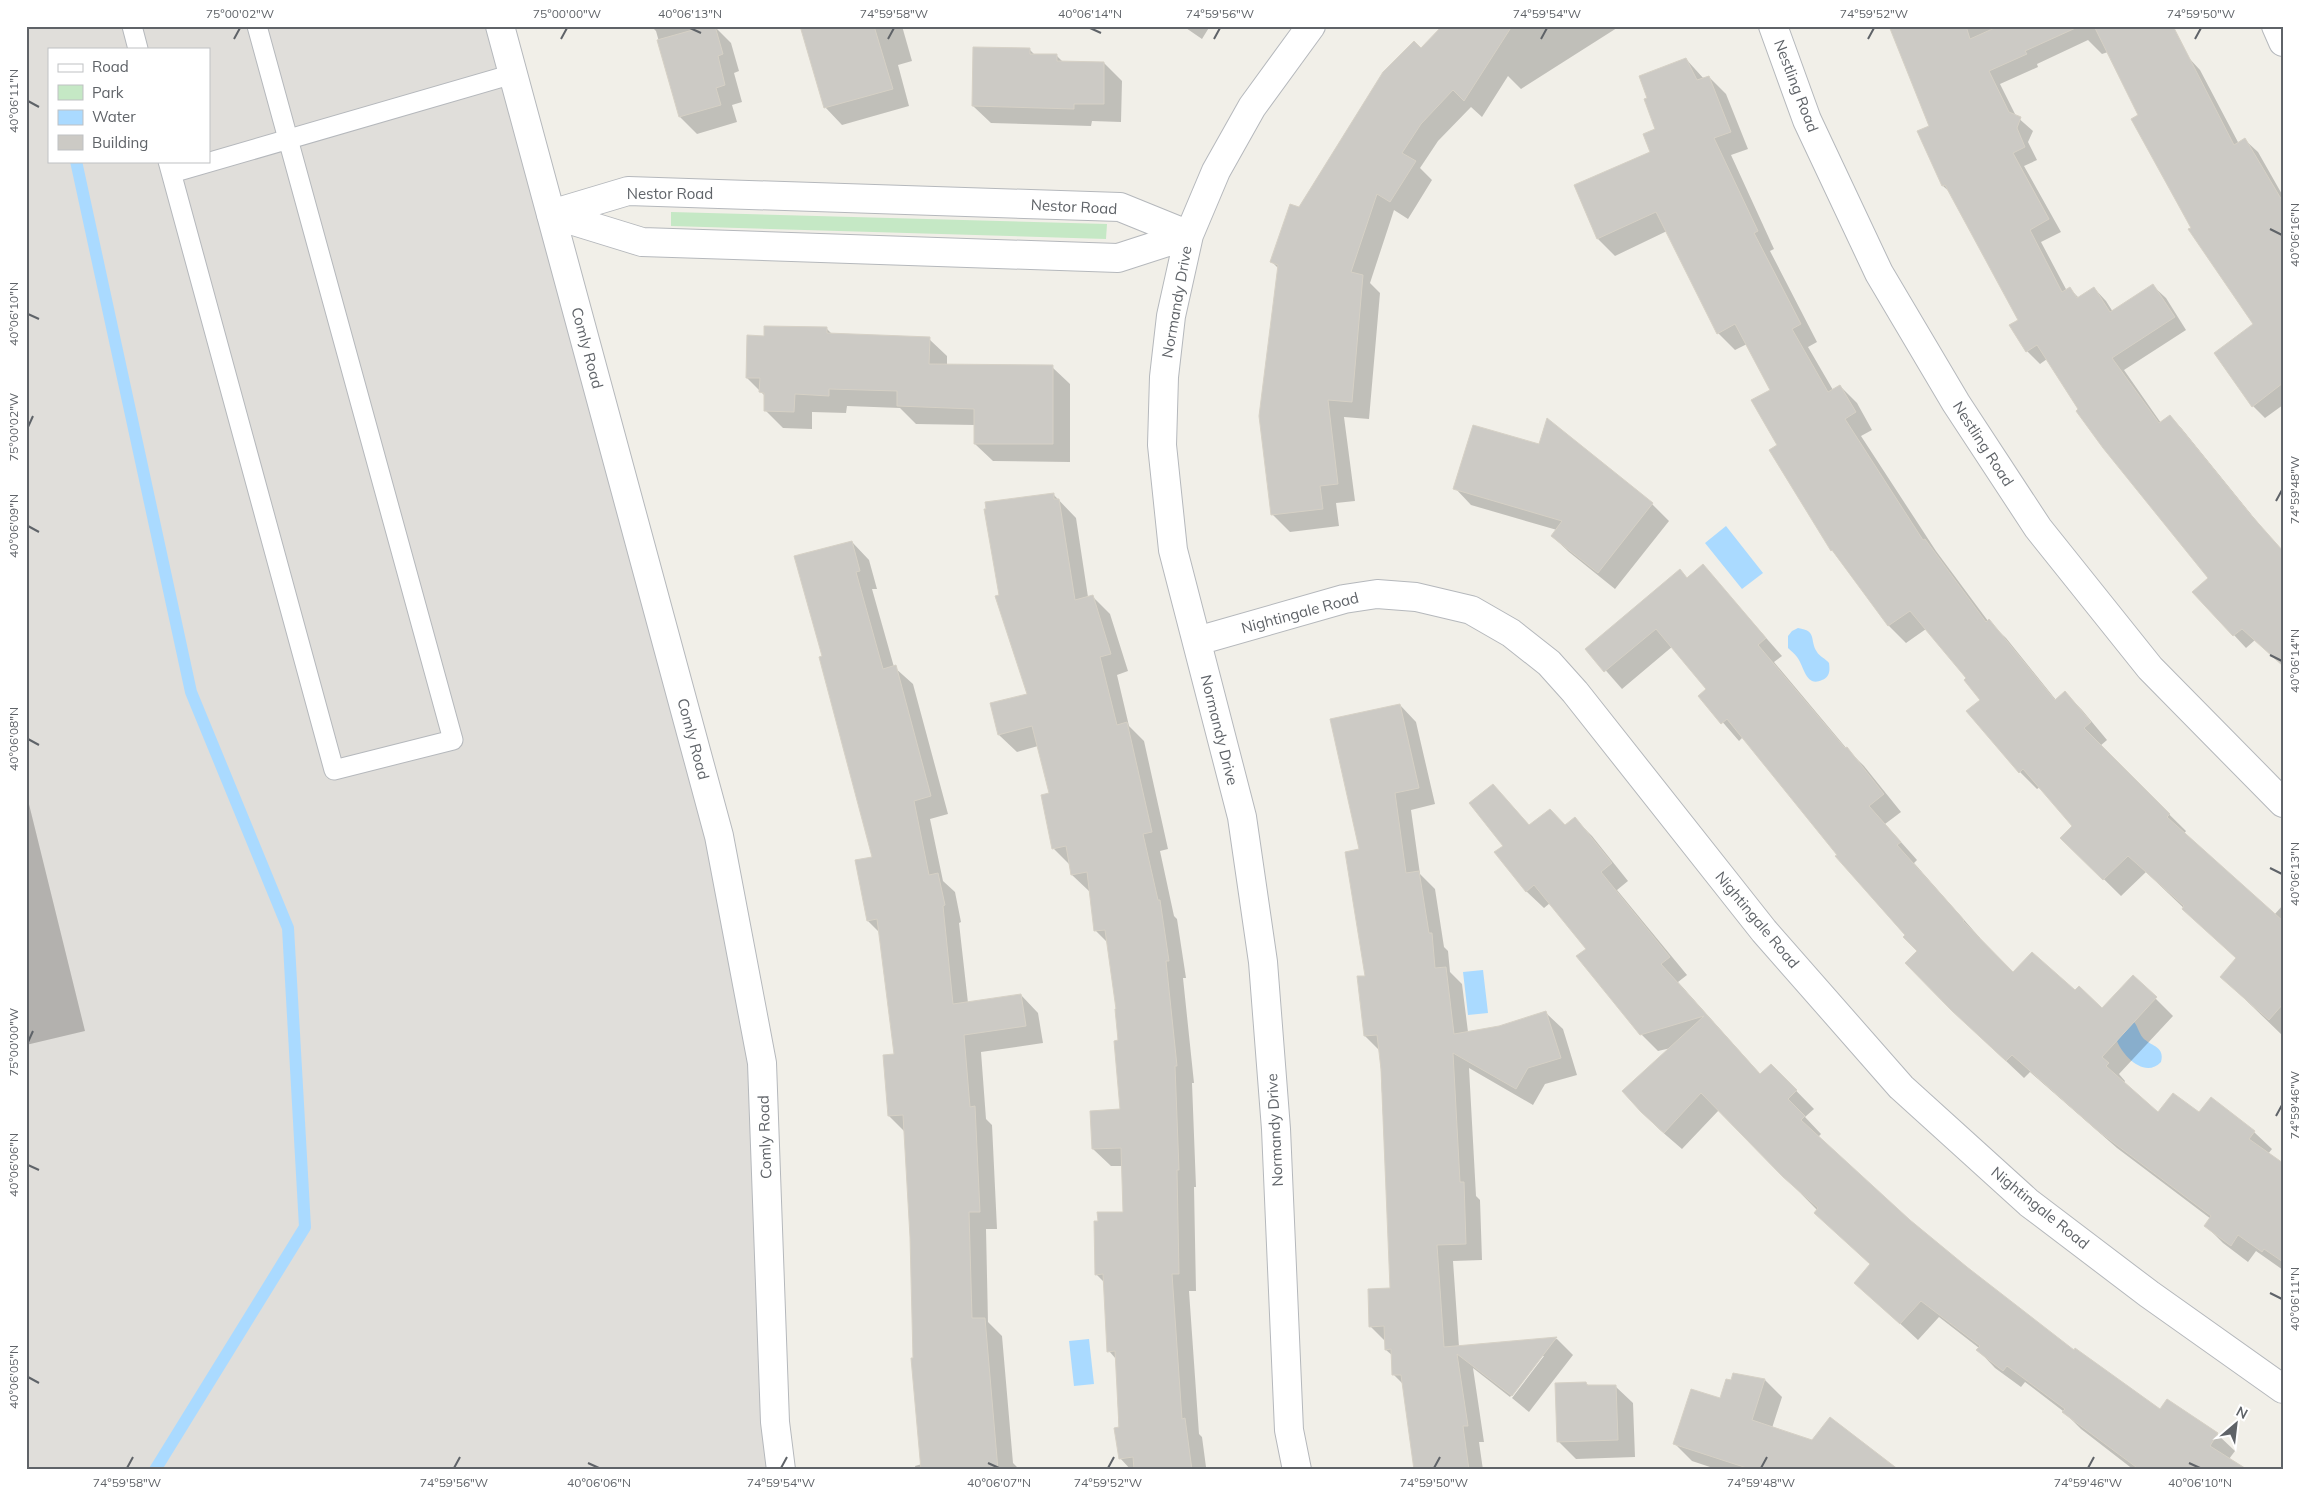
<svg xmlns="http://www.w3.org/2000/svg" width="2309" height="1496" viewBox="0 0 2309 1496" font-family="Mulish,sans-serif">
<rect width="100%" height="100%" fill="#f1efe8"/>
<path fill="#e0deda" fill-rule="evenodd" d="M26,26H500L719,836L762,1063L781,1470H26ZM49,49H209V161H49Z"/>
<path fill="#c5e8c5" d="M671,212L1107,224L1106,239L671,226Z"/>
<path fill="#aadaff" d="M1726,526L1763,573L1742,589L1705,543Z
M1798,628C1818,631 1809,640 1817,652C1819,656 1826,659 1829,663C1830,670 1830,677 1822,680C1806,688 1804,666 1797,657C1795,654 1791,651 1788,648V636L1792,631Z
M1483,970L1488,1013L1468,1015L1463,972Z
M2132,1020C2138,1025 2138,1032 2143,1038C2152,1047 2165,1046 2161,1062C2145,1079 2123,1056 2117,1041Z
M1089,1339L1094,1384L1074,1386L1069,1341Z"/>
<path fill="#0003" d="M651,26H714L731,43L739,71L734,73L742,102L732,105L737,122L697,134L680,117L656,31Z
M802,26H902L912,61L898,65L909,106L842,125L825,107Z
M1183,26H1210L1202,39Z
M1444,26H1620L1521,89L1508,76L1482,117L1471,107L1438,141L1420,168L1432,180L1408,219L1394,210L1370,283L1380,293L1369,419L1344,417L1355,501L1336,503L1339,526L1290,532L1272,514L1279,269L1272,262L1299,209L1421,50Z
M1890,26H2168L2188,57L2200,70L2239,144L2245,140L2258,152L2283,196V405L2265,418L2253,406L2254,324L2140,115L2108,52L2102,54L2088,40L2037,64L2038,67L2000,84L2016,116L2033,131L2028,142L2037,160L2024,166L2061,232L2041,242L2067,291L2070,289L2079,298L2094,288L2106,301L2113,312L2153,286L2166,298L2186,330L2124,370L2161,423L2170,416L2182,429L2263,529L2255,640L2246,648L2194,592L2210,578L2080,410L2047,359L2040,364L2027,351L2011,326L2019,320L1952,194L1943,186L1918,132L1931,126Z
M1029,49L1035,55L1057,56L1063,62L1104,63L1122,81L1121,122L1092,121L1091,126L991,123L973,106Z
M1686,59L1704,79L1709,77L1726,94L1748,149L1731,155L1774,249L1770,251L1817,342L1808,347L1833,390L1840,386L1857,403L1872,430L1861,436L1936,551L1988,621L2006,638L2056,700L2065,693L2082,710L2107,740L2100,746L2186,831L2184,834L2274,915L2283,905V1036L2222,977L2237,959L2146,872L2121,896L2062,838L2074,826L2040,787L2037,789L2020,772L1968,711L1982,700L1968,679L1926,629L1906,643L1889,626L1832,550L1779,446L1771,390L1747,344L1735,350L1718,333L1667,231L1615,256L1598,239L1575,186L1651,152L1657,129Z
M827,329L833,335L929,339L947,356V365L1052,367L1070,384V462L993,461L975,444V425L916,424L900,408L847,406L846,413L812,412V429L783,428L765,410L766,397L747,378L765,337Z
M1548,421L1652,504L1669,521L1615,589L1569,552L1552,536L1557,530L1471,505L1455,488L1539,445Z
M1053,494L1076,518L1088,597L1092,596L1110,614L1128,671L1117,675L1129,726L1144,741L1168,849L1160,851L1174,916L1177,919L1186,978H1183L1194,1083H1192L1196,1187H1194L1196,1291H1189L1199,1434L1202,1437L1206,1467L1183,1470H1131L1120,1458L1116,1359L1109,1351L1105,1283L1096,1274L1124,1213L1123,1166H1111L1093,1149L1122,1110L1118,1010L1108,943L1096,931L1090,892L1072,875L1071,866L1053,848L1050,793L1038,746L1017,752L999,735L1028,695L1001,596Z
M852,542L869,560L877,589H872L894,667L913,684L948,814L930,819L943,881L955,892L961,922L959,923L968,1003L1021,995L1038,1013L1043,1043L981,1052L986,1119L992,1125L997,1229H986L988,1322L1002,1336L1013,1463L1020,1470H916L915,1466L922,1464L914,1359L911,1237L905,1132L889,1116L895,1055L880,933L868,921L874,858L823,657Z
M1703,566L1782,656L1774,662L1847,749L1864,766L1901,812L1885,824L1917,860L1914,863L1980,938L1979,939L2013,974L2075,992L2102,1009L2133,976L2173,1016L2119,1074L2125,1081L2124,1083L2159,1114H2200L2211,1099L2254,1132L2272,1149L2268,1154L2283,1165V1270L2256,1251L2248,1262L2223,1243L2206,1226L2211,1219L2117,1148L2030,1072L2024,1078L1971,1028L1919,951L1837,857L1839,855L1743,737L1739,741L1700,696L1708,689L1673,646L1622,689L1587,649Z
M1400,705L1416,722L1435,804L1411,810L1420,874L1435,889L1444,947L1448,951L1450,972L1462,984L1468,1032L1499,1027L1546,1013L1563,1029L1577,1075L1545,1084L1533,1105L1469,1068L1476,1196L1480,1200L1482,1260L1453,1261L1459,1347L1557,1339L1573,1355L1529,1412L1512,1398L1544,1356H1541L1510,1397L1473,1368L1484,1442H1479L1483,1470H1416L1404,1385L1394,1375L1393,1356L1386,1350V1342L1370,1326L1391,1289L1380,1051L1365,1036L1366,977L1361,850Z
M1493,786L1530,826L1565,827L1575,819L1592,836L1628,881L1617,890L1687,975L1678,982L1761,1075L1771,1065L1814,1109L1805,1117L1821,1134L1818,1137L1909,1221L1966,1268L2074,1352L2161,1411L2217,1434L2235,1451L2229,1459L2246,1470H2134L2081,1429L2063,1411L2025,1382L2021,1387L1995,1368L1978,1350L1979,1348L1939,1317L1918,1340L1856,1283L1871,1265L1719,1110L1682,1149L1660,1130L1642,1112L1671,1048L1658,1051L1641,1034L1587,949L1550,903L1544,908L1526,891L1504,846Z
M26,792L85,1031L26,1045Z
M1765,1380L1782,1397L1772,1428L1893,1470H1719L1692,1461L1675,1444L1720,1400Z
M1586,1383L1589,1386H1615L1633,1403L1635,1457L1576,1459L1558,1441Z"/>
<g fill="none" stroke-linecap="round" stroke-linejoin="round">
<path stroke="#aadaff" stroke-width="12" d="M76,161L191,692L288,928L305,1227L155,1470"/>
</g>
<path fill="#cccac5" stroke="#d6d1c6" d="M707,26H715L723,54L718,56L725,85L716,88L721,105L679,117L657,40Z
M800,26H874L893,89L824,108Z
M1442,26H1512L1464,101L1453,90L1421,124L1402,153L1416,161L1390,202L1377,194L1351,272L1363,275L1352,402L1328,400L1338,484L1320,486L1323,509L1271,515L1259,416L1278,265L1270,262L1290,204L1299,207L1383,72L1414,41L1421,48Z
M1889,26H1966L1970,39L1999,26H2080L2025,51L2027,54L1989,71L2009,112L2021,117L2017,128L2025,147L2013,153L2049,219L2030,230L2062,292L2070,287L2077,298L2094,287L2110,312L2153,284L2175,317L2112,358L2159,423L2170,415L2251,515L2283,551V666L2242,629L2233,636L2192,592L2208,578L2103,448L2076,411L2078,409L2037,345L2026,352L2009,325L2018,320L1945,185L1942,186L1917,131L1929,126Z
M2094,26H2173L2234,145L2245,138L2283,202V383L2252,407L2214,353L2253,324L2188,229L2191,228L2131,119L2138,115Z
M973,47L1030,48V54H1057V61L1104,62V104H1074V109L972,106Z
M1686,58L1697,80L1709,76L1731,132L1714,138L1758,231L1754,233L1801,324L1792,329L1828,392L1840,385L1856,412L1845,419L1923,540L1925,539L1986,622L1989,619L2055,700L2065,691L2091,722L2084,728L2170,814L2167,817L2283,921V1004L2269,1020L2220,977L2236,958L2182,909L2184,906L2128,856L2103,880L2060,838L2072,826L2023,769L2019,773L1966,711L1980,700L1964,680L1966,678L1910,611L1888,626L1832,550L1831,551L1769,450L1777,445L1751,400L1770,390L1735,324L1717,334L1656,212L1597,239L1574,185L1650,152L1643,134L1655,129L1644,99L1647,98L1639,76Z
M764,326L827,327V333L930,337L929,364L1053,365V444H974V409L897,406V391L829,389V396L795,394L794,412L764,411V393L759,392L760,378H746L747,335L764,336Z
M1547,418L1653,503L1598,573L1551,536L1562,521L1453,489L1473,425L1539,444Z
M1054,493V499H1059L1075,600L1093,595L1111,654L1100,657L1117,725L1127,722L1152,832L1143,834L1158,900H1160L1169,961H1166L1177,1066H1175L1179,1170H1177L1179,1274H1172L1182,1419L1185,1418L1192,1470H1134L1133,1457L1119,1459L1114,1428L1119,1427L1115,1351L1107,1352L1103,1274L1095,1275L1094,1221H1098L1097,1212H1123L1121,1148L1092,1149L1090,1111L1120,1109L1114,1041L1118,1040L1115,1009H1116L1105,930L1094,931L1087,872L1071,875L1066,846L1052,849L1041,795L1049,793L1032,726L998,735L990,703L1027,694L995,596L999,595L984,509H986L985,502Z
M852,541L860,571L856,572L883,669L896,665L931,796L914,801L929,875L938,873L945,905L943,906L953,1004L1021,994L1026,1026L964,1035L970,1107L975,1106L980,1212H969L972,1318H985L998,1470H921L911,1358H913L910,1237L903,1115L888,1116L883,1055L894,1054L877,919L867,921L855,860L872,857L819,657L822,656L794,556Z
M1703,564L1766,638L1758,645L1845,748L1847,747L1884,794L1869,806L1901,842L1897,845L1964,920L1963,921L2013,972L2032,952L2075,990L2079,986L2102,1008L2133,975L2157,997L2102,1057L2109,1063L2106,1066L2158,1112L2173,1093L2199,1112L2211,1097L2255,1131L2249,1139L2283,1163V1262L2264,1249L2262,1252L2238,1235L2231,1246L2204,1226L2211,1216L2098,1131L2012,1055L2006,1061L1952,1011L1905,963L1917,951L1903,937L1905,935L1835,856L1837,855L1727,719L1721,724L1698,696L1706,689L1656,629L1604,672L1585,649L1680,569L1687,578Z
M1400,704L1419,788L1395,793L1406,873L1419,871L1429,933H1432L1435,968L1446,967L1454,1034L1499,1026L1546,1011L1561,1058L1528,1068L1516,1089L1453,1053L1460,1182H1464L1466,1244L1437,1245L1444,1347L1557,1337L1512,1396L1457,1354L1468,1426H1463L1469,1470H1414L1401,1375H1392L1391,1349L1385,1350L1384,1326L1369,1327L1368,1289L1390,1288L1381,1069L1377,1035L1364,1036L1357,976H1365L1345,852L1359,849L1330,719Z
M1493,784L1529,825L1550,809L1565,825L1575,817L1612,863L1601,872L1670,957L1661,964L1760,1074L1771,1064L1797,1090L1788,1099L1805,1116L1801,1120L1910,1220L1967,1267L2074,1350L2075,1348L2160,1409L2167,1399L2218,1433L2210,1446L2248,1470H2140L2062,1412L2065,1409L2007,1366L2003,1371L1976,1350L1980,1346L1921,1301L1900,1324L1854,1283L1870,1264L1814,1213L1818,1208L1783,1177L1701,1093L1664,1133L1641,1112L1622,1091L1704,1016L1640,1035L1576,956L1586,949L1534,885L1526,892L1494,852L1503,846L1469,803Z
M1733,1373L1765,1379L1752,1420L1812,1440L1830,1417L1899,1470H1753L1673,1444L1691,1389L1720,1398L1726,1379L1731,1380Z
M1586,1382L1587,1385H1616L1618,1440L1557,1442L1555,1383Z"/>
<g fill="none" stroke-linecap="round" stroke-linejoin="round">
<g stroke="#b5b8bc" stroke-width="21">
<path id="service" d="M132,26L138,49
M168,161L334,770L453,740L257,26
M172,173L513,74"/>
</g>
<g stroke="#b5b8bc" stroke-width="30">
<path id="minor" d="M1773,26L1807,120L1879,273L1956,403L2038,528L2150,668L2283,803
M2276,26L2283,42
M551,214L628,191L1120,207L1189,235
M551,214L642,242L1118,258L1189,235
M1197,641L1344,599L1377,594L1416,597L1471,610L1511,633L1549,663L1575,692L1764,931L1901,1087L2029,1203L2149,1294L2283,1389
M1297,1470L1289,1430L1276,1129L1263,962L1242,817L1173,550L1162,445L1164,377L1171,316L1189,235L1216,171L1252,107L1311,26"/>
</g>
<g stroke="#b5b8bc" stroke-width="30">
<path id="tertiary" d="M500,26L719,836L762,1063L775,1422L781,1470"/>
</g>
<use href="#service" stroke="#fff" stroke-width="19"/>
<use href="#minor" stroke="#fff" stroke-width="28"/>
<use href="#tertiary" stroke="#fff" stroke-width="28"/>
</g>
<path fill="none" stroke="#5f6368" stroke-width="2" d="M690,28L701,33M1090,28L1101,33M234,39L240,28M561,39L567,28M888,39L894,28M1214,39L1220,28M1541,39L1547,28M1868,39L1874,28M2195,39L2201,28M28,101L39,107M2270,229L2282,235M28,314L39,319M28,427L33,416M2276,501L2282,490M28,526L39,532M2270,655L2282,661M28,739L39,745M2270,868L2282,874M28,1042L33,1031M2276,1116L2282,1105M28,1165L39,1170M2270,1293L2282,1299M28,1377L39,1383M588,1463L599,1468M988,1463L999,1468M2189,1463L2200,1468M127,1468L133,1457M454,1468L460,1457M781,1468L787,1457M1108,1468L1114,1457M1434,1468L1440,1457M1761,1468L1767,1457M2088,1468L2094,1457"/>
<g text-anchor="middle" stroke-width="4" stroke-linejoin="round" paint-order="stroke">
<g font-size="15" fill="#5f6368" stroke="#fff">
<text transform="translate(1796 86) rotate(69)" y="5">Nestling Road</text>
<text x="670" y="199">Nestor Road</text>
<text transform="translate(1074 207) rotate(3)" y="5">Nestor Road</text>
<text transform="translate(1177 302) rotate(-80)" y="5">Normandy Drive</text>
<text transform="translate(587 348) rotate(75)" y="5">Comly Road</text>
<text transform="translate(1983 444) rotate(57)" y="5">Nestling Road</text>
<text transform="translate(1300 613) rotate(-15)" y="5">Nightingale Road</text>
<text transform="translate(1219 730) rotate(76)" y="5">Normandy Drive</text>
<text transform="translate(693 739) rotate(75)" y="5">Comly Road</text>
<text transform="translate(1757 920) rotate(50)" y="5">Nightingale Road</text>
<text transform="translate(1275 1130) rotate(-93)" y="5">Normandy Drive</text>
<text transform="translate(765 1137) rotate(-92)" y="5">Comly Road</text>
<text transform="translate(2040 1208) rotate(39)" y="5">Nightingale Road</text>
</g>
</g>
<rect width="2309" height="1496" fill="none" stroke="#ffffff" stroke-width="55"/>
<rect x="48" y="48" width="162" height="115" fill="#ffffff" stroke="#bfc1c3"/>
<rect x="58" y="64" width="25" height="8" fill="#ffffff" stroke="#bfc1c3"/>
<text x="92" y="72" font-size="15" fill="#5f6368">Road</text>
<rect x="58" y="85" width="25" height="15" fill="#c5e8c5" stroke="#bfc1c3"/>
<text x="92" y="98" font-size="15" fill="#5f6368">Park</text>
<rect x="58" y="110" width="25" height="15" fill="#aadaff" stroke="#bfc1c3"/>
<text x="92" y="122" font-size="15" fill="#5f6368">Water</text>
<rect x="58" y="135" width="25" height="15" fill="#cccac5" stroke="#bfc1c3"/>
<text x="92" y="148" font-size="15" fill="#5f6368">Building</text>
<g transform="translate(2236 1424) rotate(28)" stroke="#ffffff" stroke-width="4" paint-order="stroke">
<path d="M0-4L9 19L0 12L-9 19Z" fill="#5f6368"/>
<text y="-8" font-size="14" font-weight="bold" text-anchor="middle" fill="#5f6368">N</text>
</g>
<rect x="28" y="28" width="2254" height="1440" fill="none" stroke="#5f6368" stroke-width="2"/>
<g font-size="12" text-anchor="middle" fill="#5f6368">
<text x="240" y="18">75°00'02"W</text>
<text x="567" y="18">75°00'00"W</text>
<text x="690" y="18">40°06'13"N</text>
<text x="894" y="18">74°59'58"W</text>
<text x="1090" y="18">40°06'14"N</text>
<text x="1220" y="18">74°59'56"W</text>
<text x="1547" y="18">74°59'54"W</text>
<text x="1874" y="18">74°59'52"W</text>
<text x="2201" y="18">74°59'50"W</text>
<text transform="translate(14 101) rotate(-90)" y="4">40°06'11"N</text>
<text transform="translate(2295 235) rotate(-90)" y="4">40°06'16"N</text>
<text transform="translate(14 314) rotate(-90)" y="4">40°06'10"N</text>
<text transform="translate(14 427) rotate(-90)" y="4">75°00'02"W</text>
<text transform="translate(2295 490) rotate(-90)" y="4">74°59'48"W</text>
<text transform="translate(14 526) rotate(-90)" y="4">40°06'09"N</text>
<text transform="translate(2295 661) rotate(-90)" y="4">40°06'14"N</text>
<text transform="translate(14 739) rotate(-90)" y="4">40°06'08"N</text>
<text transform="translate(2295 874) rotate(-90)" y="4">40°06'13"N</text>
<text transform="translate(14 1042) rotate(-90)" y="4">75°00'00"W</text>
<text transform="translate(2295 1105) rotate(-90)" y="4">74°59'46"W</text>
<text transform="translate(14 1165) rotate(-90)" y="4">40°06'06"N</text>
<text transform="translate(2295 1299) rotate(-90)" y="4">40°06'11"N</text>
<text transform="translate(14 1377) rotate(-90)" y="4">40°06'05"N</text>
<text x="127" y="1487">74°59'58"W</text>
<text x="454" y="1487">74°59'56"W</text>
<text x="599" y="1487">40°06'06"N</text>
<text x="781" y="1487">74°59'54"W</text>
<text x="999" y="1487">40°06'07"N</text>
<text x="1108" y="1487">74°59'52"W</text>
<text x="1434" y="1487">74°59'50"W</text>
<text x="1761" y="1487">74°59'48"W</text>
<text x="2088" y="1487">74°59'46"W</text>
<text x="2200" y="1487">40°06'10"N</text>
</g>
</svg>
